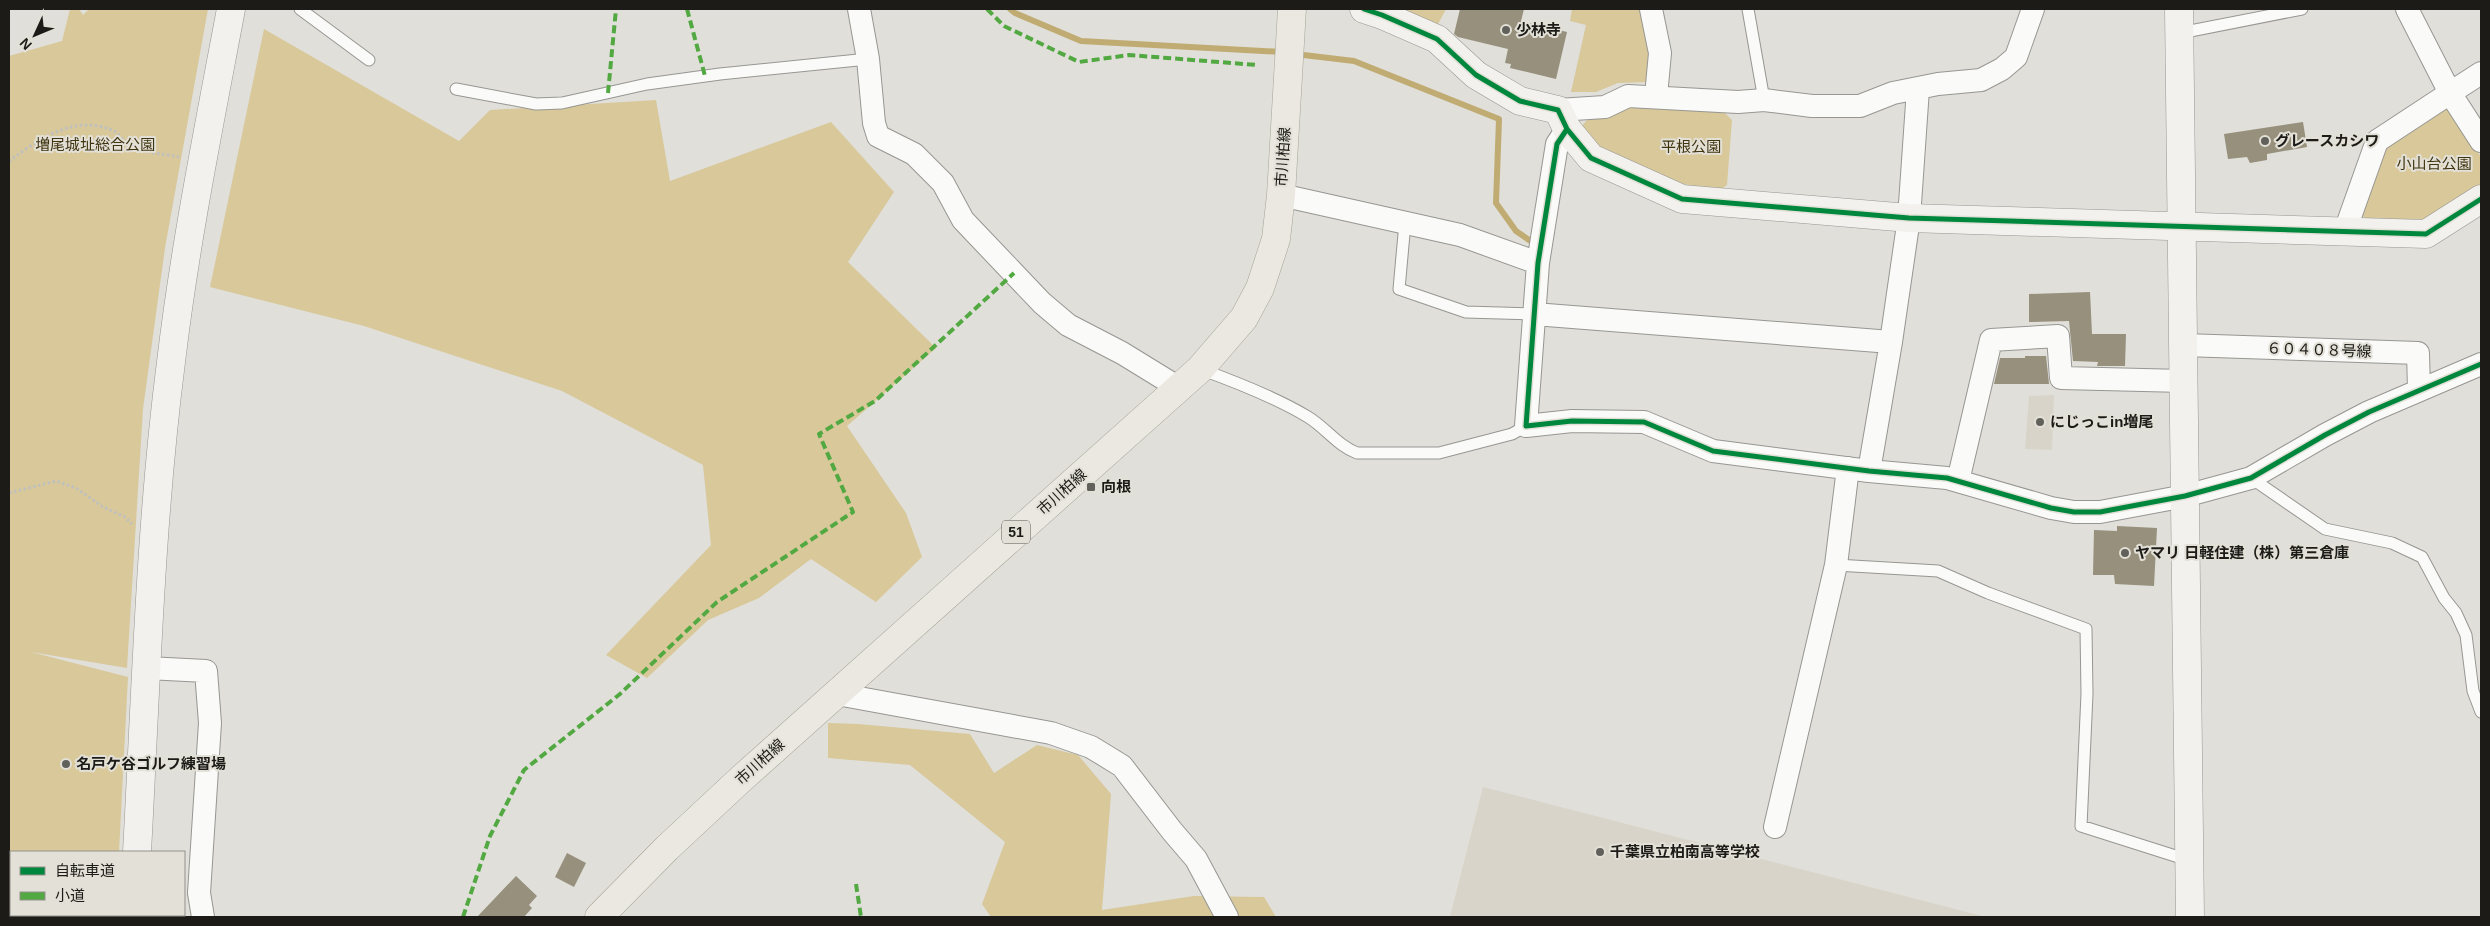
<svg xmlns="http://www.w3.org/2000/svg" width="2490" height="926" viewBox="0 0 2490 926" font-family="Helvetica,'Noto Sans JP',sans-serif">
<rect width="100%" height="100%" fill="#e0dfda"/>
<path fill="#d8d4c9" d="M2054,395L2052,450L2025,449L2029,396Z
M1483,787L1986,917H1450Z"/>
<path fill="#d8c89a" d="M70,9H79L83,15L89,9H208L165,248L143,409L127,668L31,652L128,677L119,852H11V915H65V917H9V56L62,41Z
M1388,9H1446L1437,26Z
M1572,9H1642L1651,53L1648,82L1618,83L1596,92H1571L1586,25L1570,21Z
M264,29L459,141L490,110L656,100L670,181L831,122L894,192L848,262L936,348L847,426L906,513L922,557L876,602L811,559L759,598L708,620L647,678L606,655L711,545L703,465L562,391L364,326L210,287Z
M1631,104L1724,112L1732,120L1727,185L1719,191L1679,183L1599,148L1580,128L1588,119Z
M2451,109L2481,157V184L2426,219L2366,220L2360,212L2382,153L2388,144L2439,110Z
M828,723L858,724L970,734L994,773L1037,745L1078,755L1111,794L1102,910L1194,896L1264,897L1276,917H991L982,904L1005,842L910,765L828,758Z"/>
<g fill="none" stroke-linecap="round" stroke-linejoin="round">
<path stroke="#c0ac72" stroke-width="6" d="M1010,9L1015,13L1081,41L1282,52
M1295,54L1354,61L1499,119L1496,203L1516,231L1529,240"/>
</g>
<path fill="#96907c" d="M1460,9H1524L1521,21L1567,32L1556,79L1510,68L1511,64L1505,63L1508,49L1458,37L1454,34Z
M2303,122L2307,147L2267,154V160L2250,163L2247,157L2228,159L2224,134Z
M2090,292L2092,334H2126L2125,366H2097L2098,362L2073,361L2069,321L2029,322V294Z
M2025,356H2046L2049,384H1994L2000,358H2025Z
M2117,526L2157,528L2154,586L2115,584L2114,575H2093L2094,530L2117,531Z
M567,853L586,863L574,887L555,877Z
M516,876L537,896L529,905L532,908L524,917H477Z"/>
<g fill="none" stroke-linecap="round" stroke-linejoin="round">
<g stroke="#979692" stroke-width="13">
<path id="lane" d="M300,9L369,60
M1748,9L1764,100
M2180,33L2302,9
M456,89L536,104L562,103L647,84L720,74L868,59
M1405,223L1399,289L1466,312L1534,314
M1200,369C1236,382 1275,397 1308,417C1326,428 1338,446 1357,453H1439L1512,434L1526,426
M2251,478L2325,529L2392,543L2422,557L2444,598L2456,613L2466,635L2473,691L2481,712
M1836,565L1938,571L1988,593L2086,629L2087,694L2081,826L2188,860"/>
</g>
<g stroke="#979692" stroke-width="24">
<path id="street" d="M859,9L868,59L874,123L878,136L914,154L943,183L963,220L1042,303L1068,325L1122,353L1179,388
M1651,9L1660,53L1656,96
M2481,73L2450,93L2481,141
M1558,110L1605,107L1628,96L1738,102L1764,100L1812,106H1860L1893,93L1938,84L1981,80L2002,69L2016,57L2033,9
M1567,129L1557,144L1538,263L1526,426L1572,421L1644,422L1713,451L1869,471L1947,478L2051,508L2074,512H2100L2185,496L2251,478L2325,435L2369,412L2481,364
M1281,195L1460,235L1538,263
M2345,231L2377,141L2450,93L2407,9
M1534,314L1891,342
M2184,345L2418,353L2419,390
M1869,471L1891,342L1909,218L1918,89
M1958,481L1991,340L2058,336L2061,378L2184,381
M147,668L206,671L210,723L199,893L203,917
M837,694L1051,733L1091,747L1122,766L1172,831L1196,859L1227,917
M1775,827L1836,565L1848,468"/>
</g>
<g stroke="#979692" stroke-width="29">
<path id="secondary" d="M1364,9L1382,15L1437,39L1476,75L1520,101L1558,110L1567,129L1591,158L1682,199L1909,218L2426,234L2481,199
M2179,9L2190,917
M137,852C146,689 150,525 171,362C185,244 209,126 231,9
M134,917V915"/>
</g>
<g stroke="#a7a396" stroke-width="29">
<path id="primary" d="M599,917L667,848L741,779L1200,369L1244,318L1260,288L1276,239L1281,195L1292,9"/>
</g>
<path stroke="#c0c0bd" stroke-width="3" stroke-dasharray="2.5 2.5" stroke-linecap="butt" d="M9,161C38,140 75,113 114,131C120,134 124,143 131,146C145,153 164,154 179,157
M9,493L56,481L76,488L103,507L125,517L132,524"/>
<use href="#lane" stroke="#fafaf9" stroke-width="11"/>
<use href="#street" stroke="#fafaf9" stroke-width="22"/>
<use href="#secondary" stroke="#f2f1ed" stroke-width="28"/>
<use href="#primary" stroke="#eae8e0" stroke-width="28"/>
<path stroke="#52a942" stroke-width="4" stroke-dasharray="8 4" stroke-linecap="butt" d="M687,9L705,76
M987,9L1004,26L1079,62L1129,55L1257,65
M608,93L616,9
M856,884L861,917
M463,917L490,836L524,770L620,694L717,602L853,512L819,434L875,401L1014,273"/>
<g stroke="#e3e0d7" stroke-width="8">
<path id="cycleway" d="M1364,9L1382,15L1437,39L1476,75L1520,101L1558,110L1567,129L1591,158L1682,199L1909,218L2426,234L2481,199
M1567,129L1557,144L1538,263L1526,426L1572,421L1644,422L1713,451L1869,471L1947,478L2051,508L2074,512H2100L2185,496L2251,478L2325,435L2369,412L2481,364"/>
</g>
<use href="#cycleway" stroke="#00873e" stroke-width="5"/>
</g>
<g fill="#61605b" stroke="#e3e0d7" stroke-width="2">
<circle cx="1506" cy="30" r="5"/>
<circle cx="2265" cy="141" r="5"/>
<circle cx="2040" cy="422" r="5"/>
<rect x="1086" y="482" width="10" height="10" rx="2.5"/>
<circle cx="2125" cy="553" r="5"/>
<circle cx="66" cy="764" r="5"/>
<circle cx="1600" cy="852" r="5"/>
</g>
<g text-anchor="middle" stroke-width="4" stroke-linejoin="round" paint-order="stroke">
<rect fill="#e3e0d7" stroke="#585651" stroke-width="1" x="1002" y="520.5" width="28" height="23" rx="4"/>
<g font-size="14" font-weight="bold" fill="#1c1b17">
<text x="1016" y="537">51</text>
</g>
<g font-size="15" font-weight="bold" fill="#1c1b17" stroke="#e3e0d7" text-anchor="start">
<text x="1516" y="35">少林寺</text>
<text x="2275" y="146">グレースカシワ</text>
<text x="2050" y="427">にじっこin増尾</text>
<text x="1101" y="492">向根</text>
<text x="2135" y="558">ヤマリ 日軽住建（株）第三倉庫</text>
<text x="76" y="769">名戸ケ谷ゴルフ練習場</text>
<text x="1610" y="857">千葉県立柏南高等学校</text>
</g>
<g font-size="15" fill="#403411" stroke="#e3e0d7">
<text x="95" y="150">増尾城址総合公園</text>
<text x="1691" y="152">平根公園</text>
<text x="2434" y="169">小山台公園</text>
</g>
<g font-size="15" fill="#1c1b17" stroke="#e3e0d7">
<text transform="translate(1283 157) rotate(-86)" y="5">市川柏線</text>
<text transform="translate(2319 350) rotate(2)" y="5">６０４０８号線</text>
<text transform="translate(1062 492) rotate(-42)" y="5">市川柏線</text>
<text transform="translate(760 762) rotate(-42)" y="5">市川柏線</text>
</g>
</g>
<rect width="2490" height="926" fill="none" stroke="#1c1b17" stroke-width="20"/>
<rect x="10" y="851" width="175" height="65" fill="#e3e0d7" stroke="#93918a"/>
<rect x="20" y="867" width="25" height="8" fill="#00873e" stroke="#93918a"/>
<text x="55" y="876" font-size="15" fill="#1c1b17">自転車道</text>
<rect x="20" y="892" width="25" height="8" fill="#52a942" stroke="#93918a"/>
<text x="55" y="901" font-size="15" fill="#1c1b17">小道</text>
<g transform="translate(35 35) rotate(226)" stroke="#e3e0d7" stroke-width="4" paint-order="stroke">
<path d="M0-4L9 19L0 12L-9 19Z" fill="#1c1b17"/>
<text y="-8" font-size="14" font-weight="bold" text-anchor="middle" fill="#1c1b17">N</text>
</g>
</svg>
